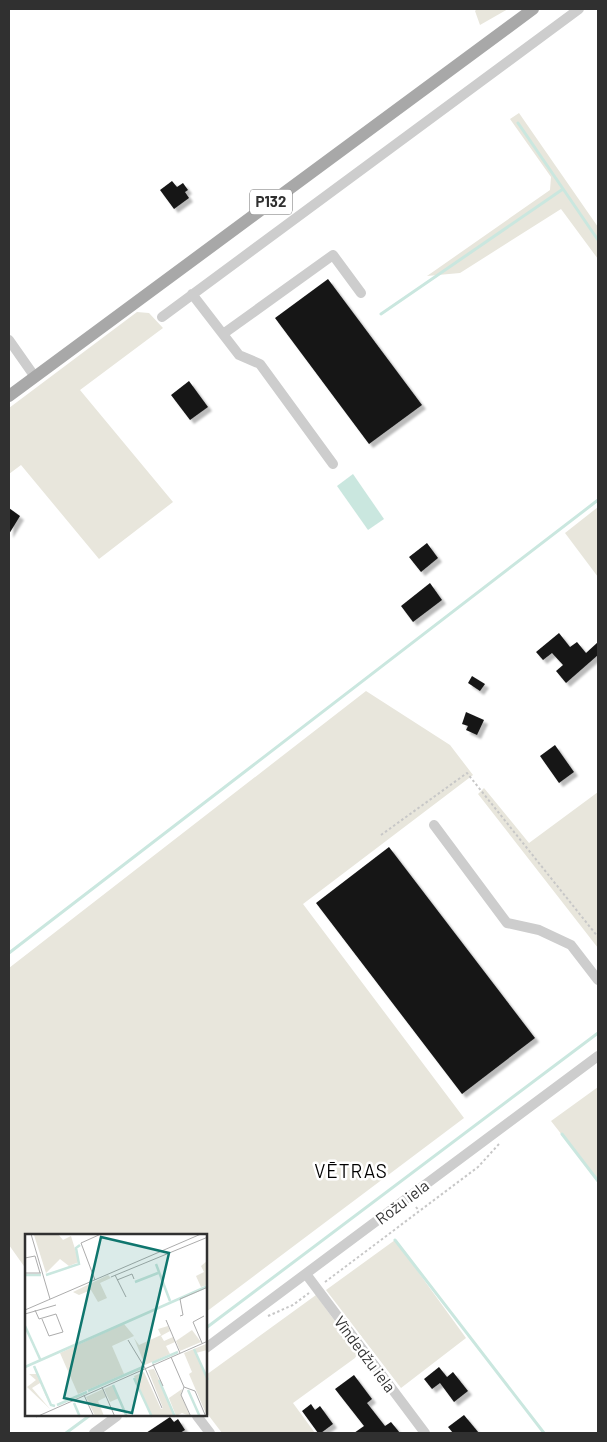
<svg xmlns="http://www.w3.org/2000/svg" width="607" height="1442" viewBox="0 0 607 1442" font-family="Barlow,sans-serif">
<defs>
<filter id="shadow"><feDropShadow dx="4" dy="4" stdDeviation="1" flood-color="#0004"/></filter>
</defs>
<rect width="100%" height="100%" fill="#fff"/>
<path fill="#e8e6dc" d="M477,9H508L480,25L475,11Z
M519,113L598,227V259L561,209L460,273L427,276L550,190L551,177L510,119Z
M137,312L149,313L163,328L80,390L173,502L99,559L21,465L9,474V408Z
M598,507V577L565,533Z
M366,691L450,745L473,775L303,904L464,1118L206,1312V1236H26V1269L9,1245V968Z
M484,788L529,843L598,792V948L478,794Z
M598,1087V1181L551,1121Z
M395,1240L466,1338L401,1388L326,1290Z
M316,1295L358,1353L355,1358L293,1403L315,1433H222L206,1412V1375Z"/>
<path fill="#cae7df" d="M353,474L384,519L368,530L337,486Z"/>
<g fill="none" stroke-linecap="round" stroke-linejoin="round">
<path stroke="#cae7df" stroke-width="3" d="M518,123L598,240
M381,314L563,189
M9,953L598,500
M562,1134L598,1181
M395,1240L544,1433
M206,1328L598,1033
M66,1433L89,1416"/>
</g>
<path fill="#171717" filter="url(#shadow)" d="M172,181L177,187L183,183L188,190L185,192L189,198L174,209L160,190Z
M328,279L422,405L369,444L275,318Z
M189,381L208,407L190,420L171,395Z
M9,508L20,516L9,534Z
M427,543L438,558L421,572L409,557Z
M430,583L442,600L413,622L401,606Z
M559,633L570,647L577,642L586,653L598,642V655L566,683L556,671L563,665L552,653L543,660L536,652Z
M472,676L485,684L480,691L468,683Z
M466,712L484,720L477,735L466,730L468,726L462,724Z
M555,745L574,772L559,783L540,756Z
M389,847L535,1038L462,1094L316,903Z
M439,1367L447,1377L453,1372L468,1391L454,1402L440,1383L432,1389L424,1379Z
M354,1375L372,1399L367,1403L385,1426L391,1422L400,1433H354L364,1426L335,1389Z
M311,1404L315,1410L320,1406L333,1424L321,1433H318L302,1411Z
M464,1415L479,1433H453L448,1427Z
M170,1417L174,1422L178,1419L185,1430L180,1433H146Z"/>
<g fill="none" stroke-linecap="round" stroke-linejoin="round">
<path stroke="#c7c7c7" stroke-width="2" stroke-dasharray="2.5 2.5" stroke-linecap="butt" d="M381,835L467,773L598,937
M416,1207L419,1211
M325,1282L478,1167L499,1144
M268,1316L293,1305L309,1293"/>
<path stroke="#cdcdcd" stroke-width="10" d="M192,294L239,355L260,364L333,464
M162,317L579,9
M223,334L333,255L361,293
M9,340L35,377
M434,825L507,923L539,930L571,945L598,980
M306,1274L425,1433
M206,1348L598,1056
M197,1416L210,1433
M94,1433L117,1416"/>
<path stroke="#a8a8a8" stroke-width="12" d="M9,396L533,9"/>
</g>
<g text-anchor="middle" stroke-width="5" stroke-linejoin="round" paint-order="stroke">
<rect fill="#fff" stroke="#6e6e6e" stroke-width="1" x="250" y="189.5" width="42" height="25" rx="4"/>
<g font-size="15" font-weight="bold" fill="#303030">
<text x="271" y="207">P132</text>
</g>
<g font-size="16" fill="#303030" stroke="#fff">
<text transform="translate(402 1202) rotate(-37)" y="6">Rožu iela</text>
<text transform="translate(365 1354) rotate(53)" y="6">Vīndedžu iela</text>
</g>
<g font-size="19" letter-spacing="1" fill="#000" stroke="#fff">
<text x="351" y="1178">VĒTRAS</text>
</g>
</g>
<g transform="translate(25 1234)">
<rect width="182" height="182" fill="#fff"/>
<path d="M33,0L38,6L46,2L54,28L44,32L35,25L21,39L9,1ZM182,27V51L176,53L171,42L179,38L176,32ZM83,41L86,44L75,49L82,64L73,68L66,56L54,61L48,58ZM99,90L109,102L87,112L99,140L53,160L35,119ZM143,92L145,97L136,102L139,107L148,103L150,108L141,112L145,120L120,131L109,104L114,111L136,101L133,95ZM167,96L176,108L155,117L151,107ZM181,110L182,116L171,119L182,145V182L164,140L167,138L159,119ZM10,132L24,169L15,149L7,154L25,175L2,153L11,146L4,140H11ZM129,135L141,161L150,182H127L109,142L119,138L136,175L138,174L123,136ZM88,151L94,164L85,168L79,155ZM78,155L81,163L73,167L79,182H70L61,163ZM157,155L156,161L165,182L157,179L151,182L144,164Z" fill="#e8e6dc"/>
<path fill="none" stroke="#cae7df" stroke-width="2.5" d="M131,30L145,67M0,41H16M21,41L54,30L51,14L55,11M110,48L133,39M0,92L15,125M169,115L183,146M127,129L153,118M9,132L26,171L30,172M0,133L183,52M109,144L127,183M134,146L150,183M88,151L102,183M163,156L175,183M63,157L118,133M49,169L55,183M32,171L62,158"/>
<path fill="none" stroke="#acacac" stroke-width="1" d="M6,0L25,65M0,24L10,22L15,39M0,39H16M90,41L101,63M86,43L183,3M70,46L56,9L76,0M92,46L107,40L109,45M0,76L176,0M10,76L14,85L31,80L38,98L24,102L17,85M0,80L31,71M155,82L158,81L155,65L183,53M141,86L155,119M103,106L120,134M177,109L168,88L179,82M146,123L159,153L156,161L166,183M128,130L138,152M120,134L137,174M77,153L90,183M159,153L170,157L181,183M59,161L69,183M11,183L183,107"/>
<path fill="#0f766e" fill-opacity="0.15" stroke="#0f766e" stroke-width="2.5" d="M76,3L144,19L107,179L39,164Z"/>
<rect width="182" height="182" fill="none" stroke="#303030" stroke-width="2.5"/>
</g>
<rect width="607" height="1442" fill="none" stroke="#303030" stroke-width="20"/>
</svg>
